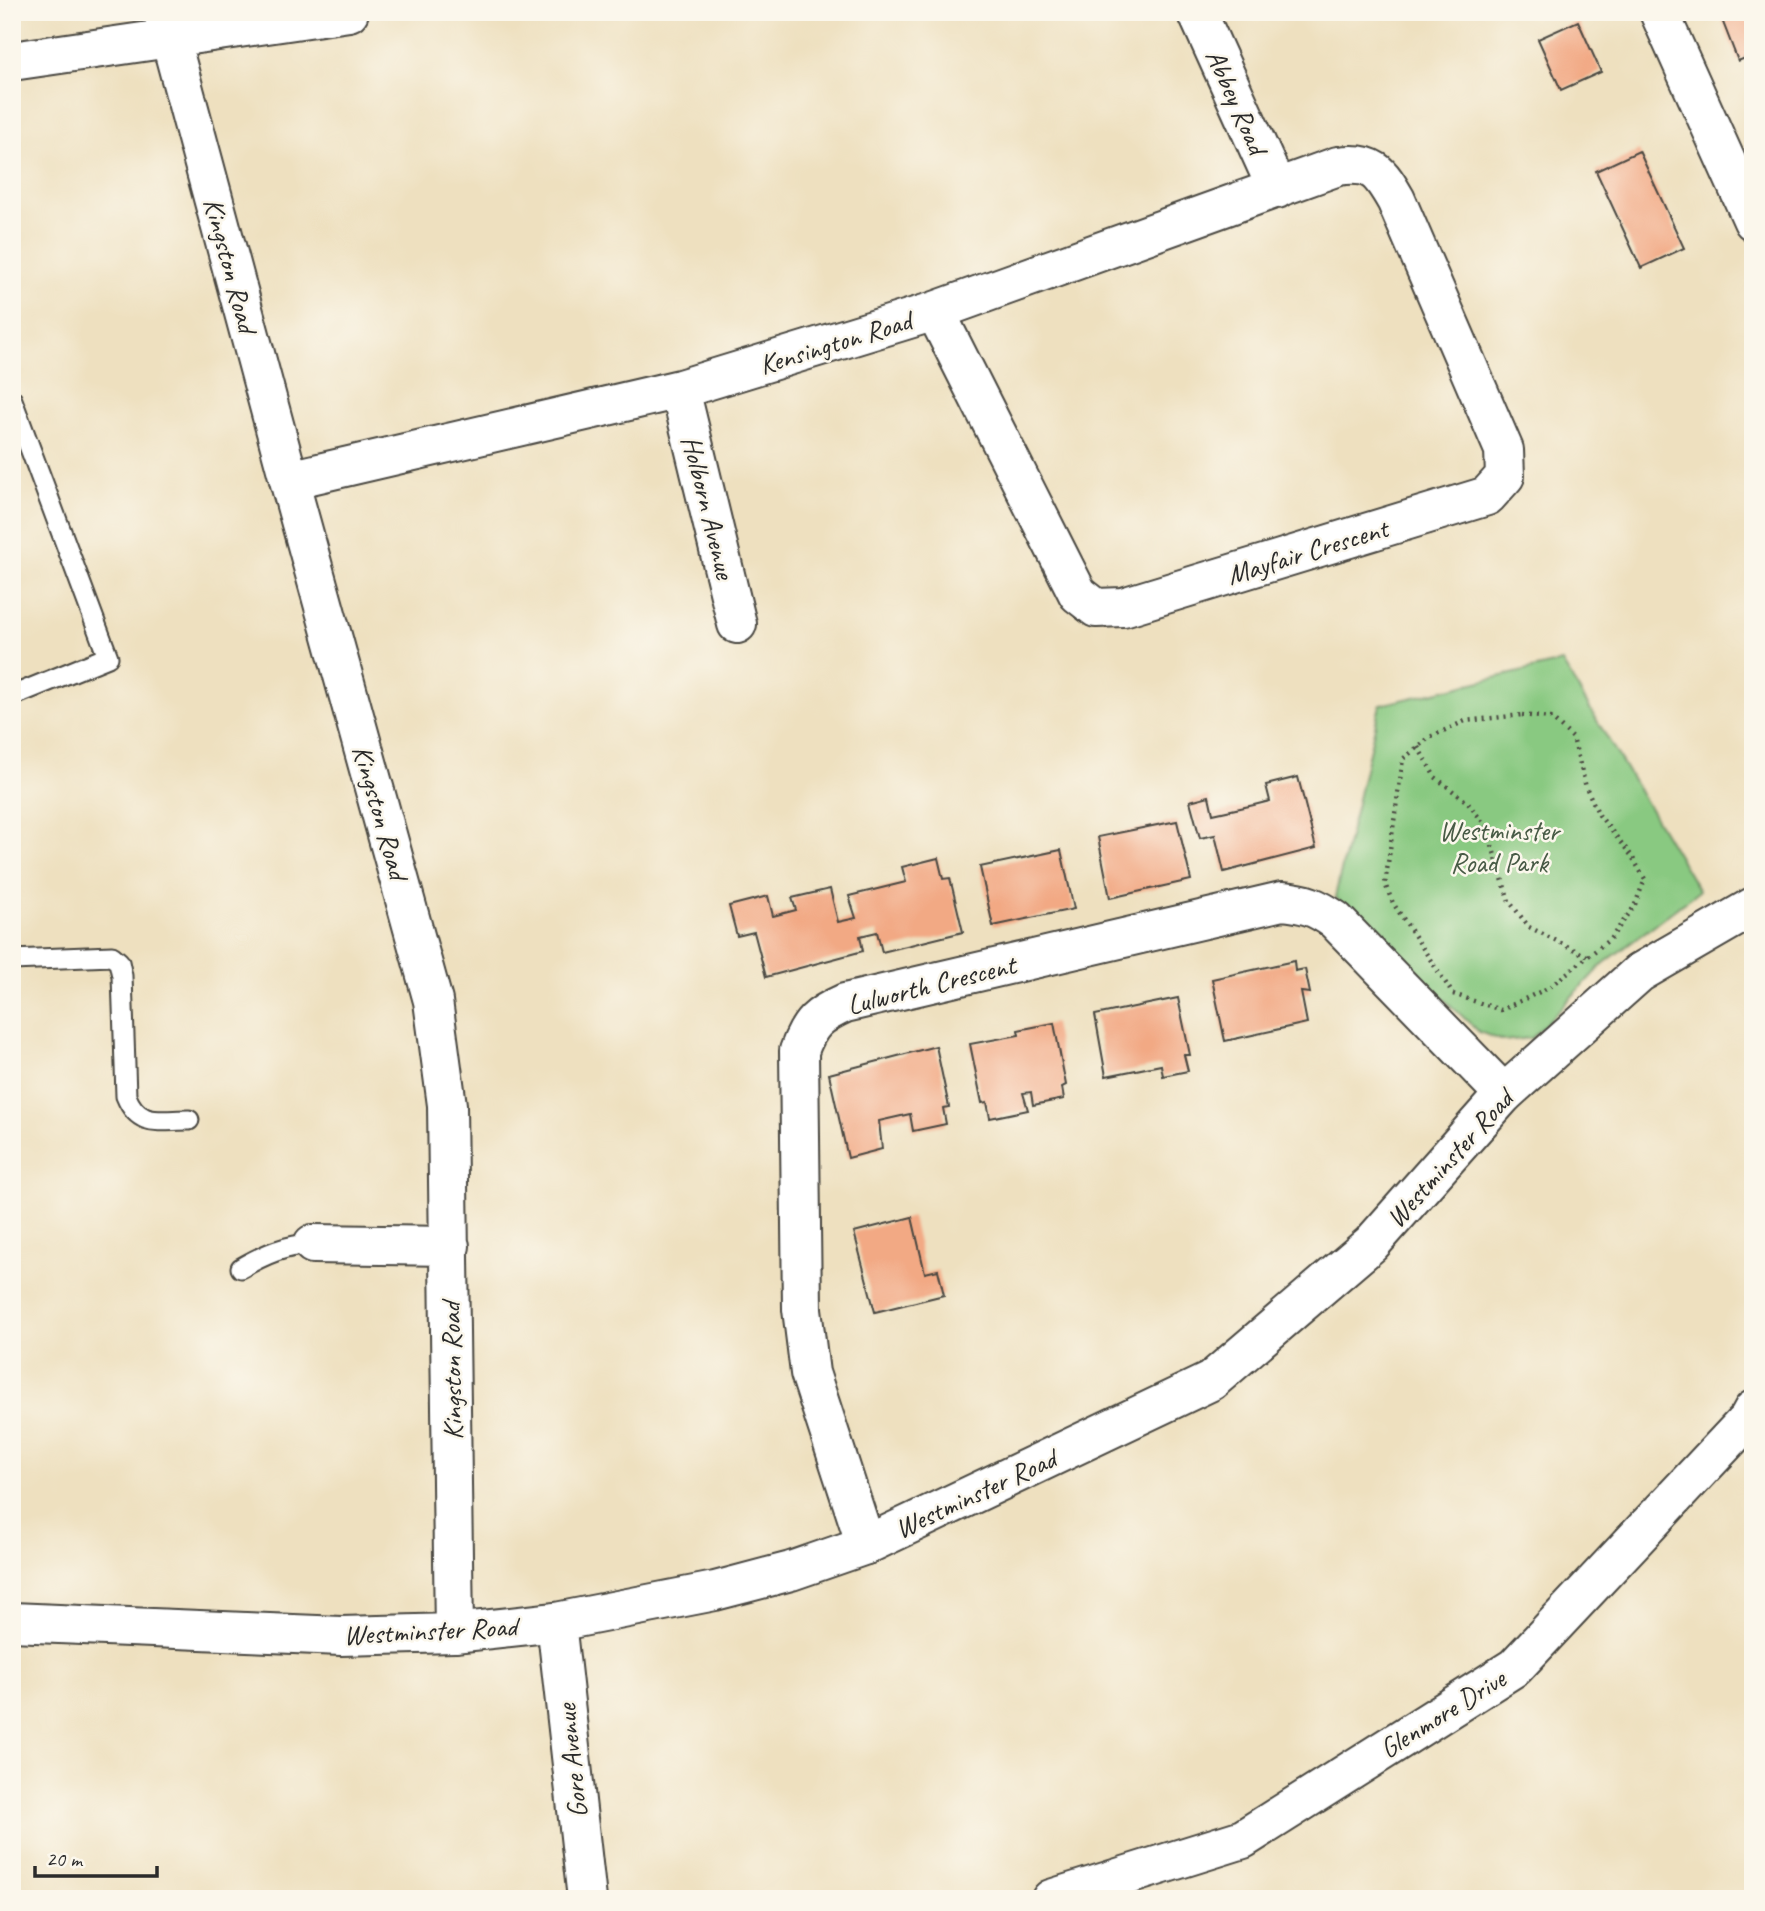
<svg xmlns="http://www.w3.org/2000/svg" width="1765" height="1911" viewBox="0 0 1765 1911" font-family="Caveat,sans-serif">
<rect width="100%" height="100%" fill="#fbf7ec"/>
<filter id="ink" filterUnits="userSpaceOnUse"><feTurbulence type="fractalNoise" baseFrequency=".0143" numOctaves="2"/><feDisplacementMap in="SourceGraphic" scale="14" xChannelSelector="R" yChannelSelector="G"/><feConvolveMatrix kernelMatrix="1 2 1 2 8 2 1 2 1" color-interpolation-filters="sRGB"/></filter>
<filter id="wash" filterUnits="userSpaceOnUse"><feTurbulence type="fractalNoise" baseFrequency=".00686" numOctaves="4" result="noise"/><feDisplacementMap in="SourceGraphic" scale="28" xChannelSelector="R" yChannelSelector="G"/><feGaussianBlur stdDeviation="1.57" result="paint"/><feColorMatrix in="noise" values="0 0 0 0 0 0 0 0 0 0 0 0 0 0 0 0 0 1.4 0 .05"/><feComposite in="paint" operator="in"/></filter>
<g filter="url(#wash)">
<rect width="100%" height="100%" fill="#eee0bf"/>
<path fill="#89c981" stroke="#5a7a56" stroke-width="2" d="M1562,662L1699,891L1603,964L1532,1038L1503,1041L1479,1032L1335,897L1380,705Z"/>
<g id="blocks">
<path fill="#f2a984" d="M1719,12H1753V55L1738,61Z
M1578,21L1601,72L1561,90L1538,39Z
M1639,151L1684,248L1641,268L1596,171Z
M1298,777L1316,848L1224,872L1215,835L1200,838L1190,801L1209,796L1213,814L1254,805L1270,801L1266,785Z
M1177,821L1191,880L1110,898L1098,837Z
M1061,850L1074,909L993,926L980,867Z
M938,858L943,879L950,878L963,932L882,952L877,932L860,936L863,951L766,977L754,932L737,936L729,906L768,896L773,916L796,910L792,898L830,889L838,922L856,918L849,896L906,882L902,867Z
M1294,961L1295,971L1305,969L1310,993L1301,992L1307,1023L1225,1041L1212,979Z
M1178,998L1190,1055H1184L1188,1071L1163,1076L1161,1065L1106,1076L1095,1015Z
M1054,1023L1066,1085L1062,1087L1064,1099L1033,1105L1031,1092L1023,1093L1028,1110L990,1118L987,1102L982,1103L970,1044L1019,1035L1018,1030Z
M936,1046L949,1107L943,1108L946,1124L913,1131L910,1114L879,1121L882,1149L848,1158L829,1074Z
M912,1217L925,1273L938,1270L944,1295L875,1312L854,1232Z"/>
</g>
</g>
<g filter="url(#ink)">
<use href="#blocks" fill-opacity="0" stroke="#484641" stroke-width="2"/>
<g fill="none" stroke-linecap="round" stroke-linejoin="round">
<g stroke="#484641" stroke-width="23">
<path id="lane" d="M12,400L108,657L12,696
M12,960L112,956L119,962L122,976L126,1096C139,1128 159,1120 189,1120
M241,1268C265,1254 286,1245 313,1244"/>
</g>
<g stroke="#484641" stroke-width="42">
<path id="street" d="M163,12L289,480L433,1001L447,1105L454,1633
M1197,12L1277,189
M1659,12L1753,221
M12,61L349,12
M680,389L737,624
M289,480L680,389L935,311L1338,166C1373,161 1380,172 1396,200L1504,450L1505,476L1487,496L1123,607L1096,608L1078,594L935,311
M313,1244L450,1246
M866,1545L810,1373L802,1309L799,1051C809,1023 818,1015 845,1003L1282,901C1306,903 1316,907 1335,920L1504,1094
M556,1622L587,1899
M1051,1899L1243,1839L1515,1667L1748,1419L1753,1410"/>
</g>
<g stroke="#484641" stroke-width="42">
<path id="secondary" d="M12,1622L341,1636L454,1633L556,1622L715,1591L791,1571L866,1545L1211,1381L1371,1244L1504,1094L1639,973L1753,907"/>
</g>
<path stroke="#484641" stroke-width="4.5" stroke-dasharray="2 5" stroke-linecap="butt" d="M1522,715L1551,718L1573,738L1586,787L1599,815L1631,855L1645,879L1634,907L1610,939L1548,988L1501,1010L1453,994L1393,903L1385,884L1403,759L1430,737L1465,721Z
M1418,747L1435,777L1467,802L1486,826L1509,901L1529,927L1587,956"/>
<use href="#lane" stroke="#fff" stroke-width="19"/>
<use href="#street" stroke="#fff" stroke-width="38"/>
<use href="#secondary" stroke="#fff" stroke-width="38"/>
</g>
</g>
<g text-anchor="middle" stroke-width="5" stroke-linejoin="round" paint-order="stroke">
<g font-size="28" fill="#2b2b2b" stroke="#fbf7ec">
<text transform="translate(1237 101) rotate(66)" y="10">Abbey Road</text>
<text transform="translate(231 265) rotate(75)" y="10">Kingston Road</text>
<text transform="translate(835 342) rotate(-17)" y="10">Kensington Road</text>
<text transform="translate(709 507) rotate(76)" y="10">Holborn Avenue</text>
<text transform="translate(1307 551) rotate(-17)" y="10">Mayfair Crescent</text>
<text transform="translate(381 812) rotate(74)" y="10">Kingston Road</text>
<text transform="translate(931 984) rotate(-14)" y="10">Lulworth Crescent</text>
<text transform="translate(1449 1158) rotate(-48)" y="10">Westminster Road</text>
<text transform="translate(451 1371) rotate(-91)" y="10">Kingston Road</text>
<text transform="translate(975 1493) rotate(-25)" y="10">Westminster Road</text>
<text transform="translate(430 1630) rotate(-3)" y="10">Westminster Road</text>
<text transform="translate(1442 1713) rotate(-32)" y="10">Glenmore Drive</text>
<text transform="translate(571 1761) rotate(-96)" y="10">Gore Avenue</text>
</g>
<g font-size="28" fill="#475a45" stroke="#fbf7ec">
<text x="1499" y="840">Westminster<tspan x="1499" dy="32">Road Park</tspan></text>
</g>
</g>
<rect width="1765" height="1911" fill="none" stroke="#fbf7ec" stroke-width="42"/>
<path d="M35 1866v10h122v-10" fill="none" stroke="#2b2b2b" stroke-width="3.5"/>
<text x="46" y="1866" font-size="21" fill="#2b2b2b" stroke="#fbf7ec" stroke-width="5" paint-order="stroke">20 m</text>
</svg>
